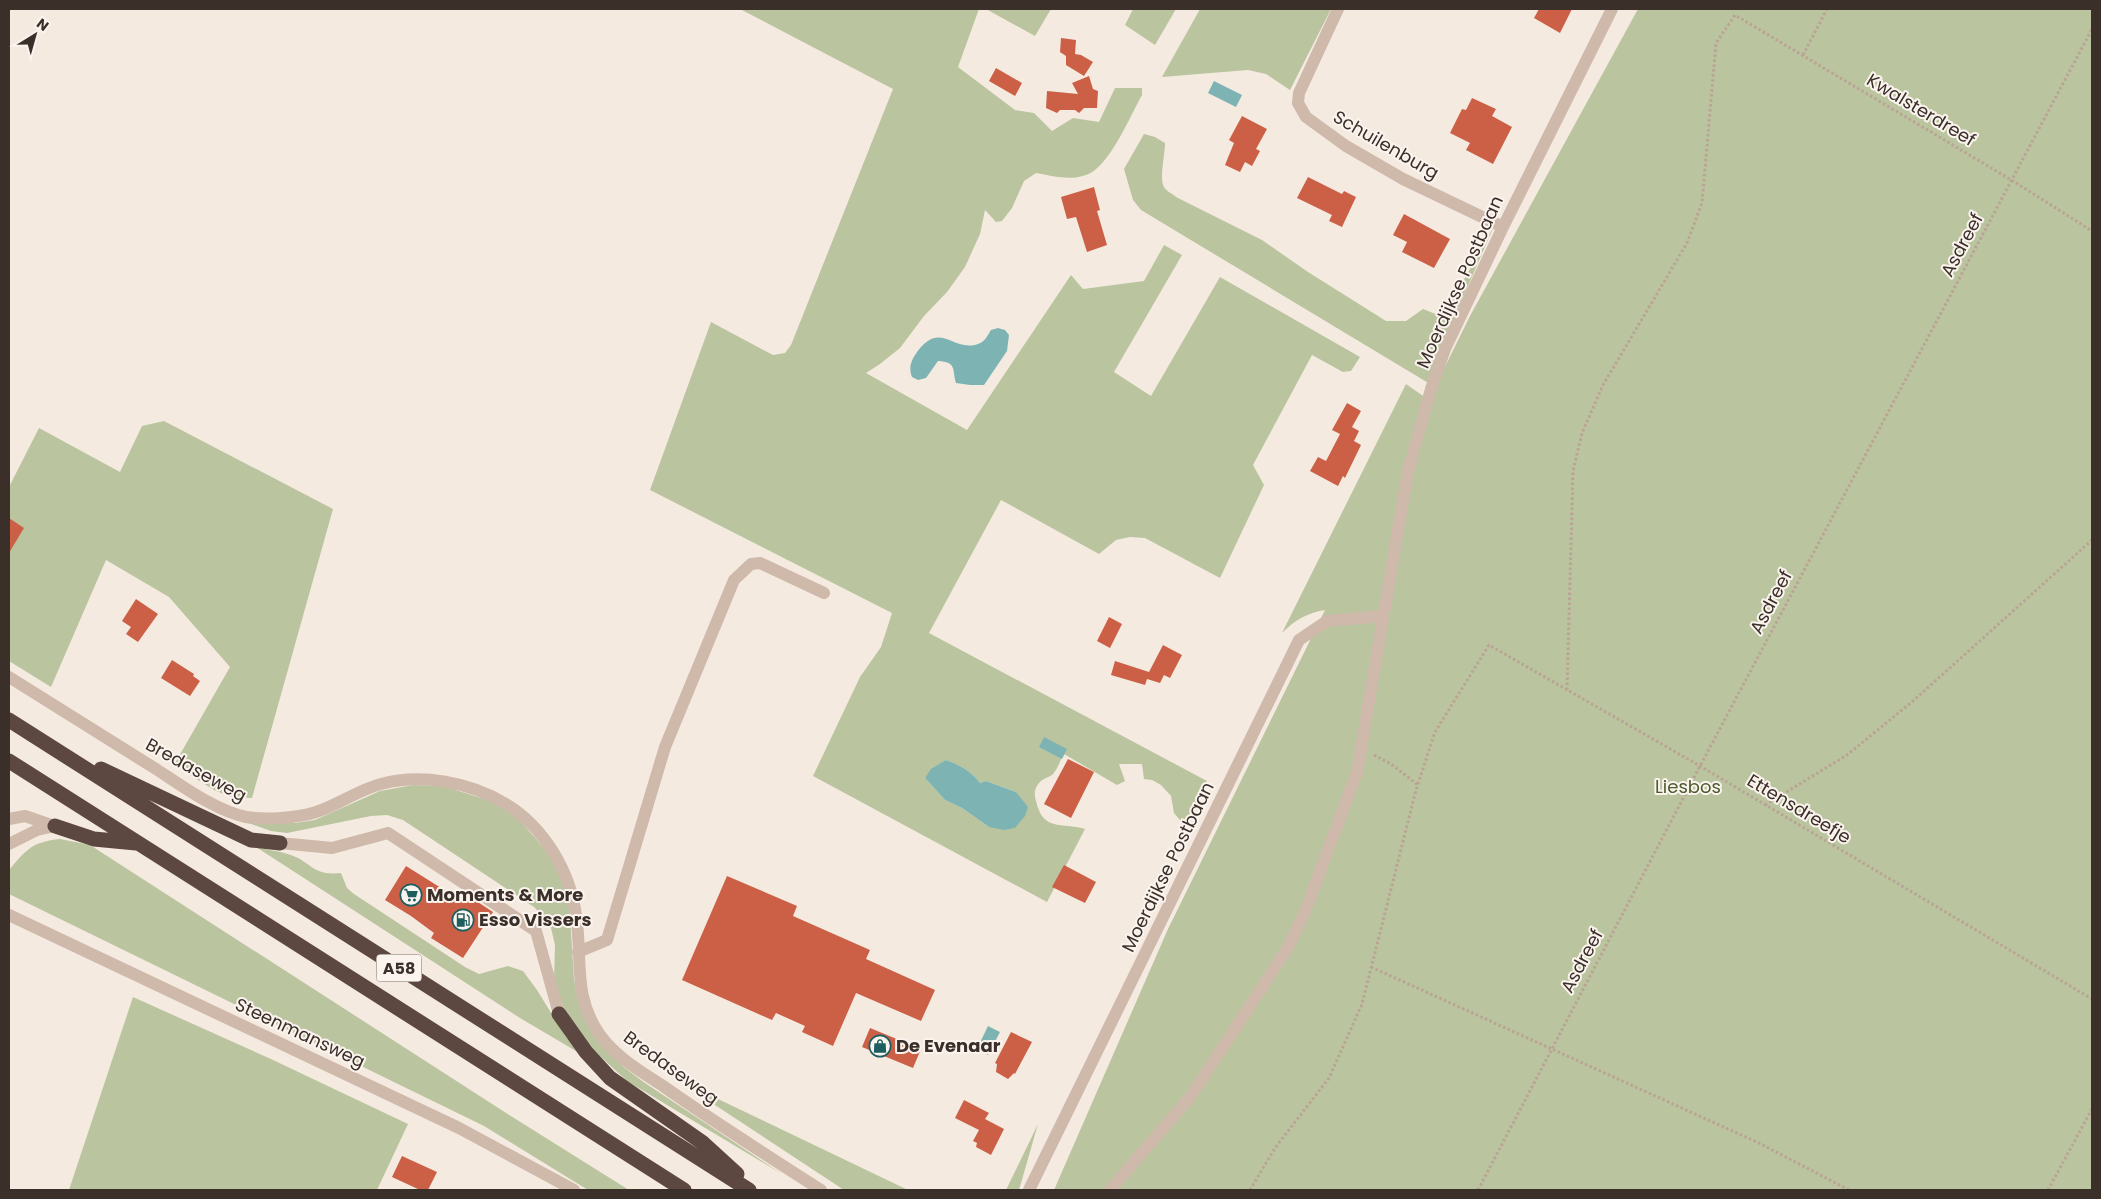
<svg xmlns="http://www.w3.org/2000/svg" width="2101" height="1199" viewBox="0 0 2101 1199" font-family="Poppins,sans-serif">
<rect width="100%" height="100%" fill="#f5eae0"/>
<path fill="#bac59f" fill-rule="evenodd" d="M740,9H979L958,67L1015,110L1034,113L1052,131L1073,118L1099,122L1115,88H1142V95C1130,116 1109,168 1086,175C1069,181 1053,176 1036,173L1024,181L1012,208L1002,221L996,222L985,210L980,234L965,267L947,292L924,316L900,348L880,364L866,373L967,430L1071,275L1083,289L1144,281L1164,245L1182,255L1114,372L1151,396L1220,277L1360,357L1351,371L1343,372L1312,355L1253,465L1264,485L1220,578L1145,538L1130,537L1116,540L1099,554L1001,500L929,633L1207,781L1185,826L1174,813L1171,796L1161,785L1152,780L1144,779L1142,764H1119L1125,781L1117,785L1064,754C1060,760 1057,771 1052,775C1047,778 1042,779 1039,783C1034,789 1034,795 1036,801C1043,832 1061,822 1085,829L1047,902L813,776L860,677L881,647L892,613L650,490L711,322L773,355L785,353L791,345L893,89ZM946,760C960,765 971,771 980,783L986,781L1016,792L989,827L962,808L945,800L925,778Z
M986,9H1051L1035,36Z
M1133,9H1176L1155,45L1125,25Z
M1200,9H1331L1290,90L1266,74L1248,70L1162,77Z
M1638,9H2092V1190H1054L1168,929L1325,610C1307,613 1295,620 1282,633L1406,384L1426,398L1422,413L1470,316Z
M1144,134L1155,137L1165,143C1165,155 1159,179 1164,187C1166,191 1173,194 1176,197L1262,240L1308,272L1386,321H1406L1423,309L1443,317L1494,226L1451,325L1430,384L1141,210L1133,200L1124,169Z
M164,421L333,509L252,798L231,797L214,790L174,765L230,667L169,597L106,560L51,687L9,661V487L39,428L120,472L142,426Z
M413,785L443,786L494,802L514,814L552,857L569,900L574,979L580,1007L604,1048L625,1068L645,1083L782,1174L627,1081L590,1047L564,1009L554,980L555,945L551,928L544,917L534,907L403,820L387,815L371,816L287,833L271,831L243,821L295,823L315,820L380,791Z
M60,839L90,845L514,1118L629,1190H588L484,1126L9,894V870C27,849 32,842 60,839Z
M256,847C267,850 280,851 291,855C313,863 312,876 341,873L347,888L354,894L465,967L479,974L508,966L523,971L537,990L566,1037L581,1054L520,1018Z
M133,997L273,1060L408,1124L377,1190H69Z
M693,1087L908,1190H844L715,1105Z
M1038,1124L1019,1190H1006Z"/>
<path fill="#7db4b3" d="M1214,81L1242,95L1236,107L1208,93Z
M998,328L1005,330L1009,335L1007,351L984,385H970L956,383C952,369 957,362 938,361L926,378L918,380L912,377C909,369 910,363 915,355C940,318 952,353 978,344C985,342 987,336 991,330Z
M1044,737L1067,749L1062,759L1039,747Z
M946,760C960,765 971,771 980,783L986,781L1016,792L1028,807L1025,816L1015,828L1004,830L989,827L962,808L945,800L925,778L931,769Z
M988,1026L1000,1032L988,1055L977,1049Z"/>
<path fill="#cc6047" d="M1539,9H1572L1560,33L1534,18Z
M1061,38L1076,40L1075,54L1081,55L1093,62L1084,76L1066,65V56L1060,52Z
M996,68L1022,83L1015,96L989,81Z
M1089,76L1093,89L1098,91L1097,108H1084L1079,113L1075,110H1060L1057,113L1046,108L1047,91L1078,94L1072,83Z
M1472,98L1496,109L1492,116L1512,127L1493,164L1466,150L1470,143L1450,133L1462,109L1466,110Z
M1242,116L1267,129L1256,149L1260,151L1252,166L1245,162L1240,172L1225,165L1234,143L1229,140Z
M1308,177L1342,194L1344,191L1356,197L1342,227L1329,221L1332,215L1297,198Z
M1094,187L1100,210L1097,211L1107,245L1087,252L1076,217L1067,219L1061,197Z
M1404,214L1450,239L1434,268L1402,252L1407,242L1393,235Z
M1347,403L1361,411L1352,427L1359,431L1354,441L1361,445L1345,478L1343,476L1338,486L1310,471L1318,457L1326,461L1340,434L1332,430Z
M9,518L24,528L9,553Z
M136,599L158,614L138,642L126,634L131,627L122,621Z
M1109,617L1122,624L1110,648L1097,641Z
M1163,645L1182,655L1170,678L1164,675L1160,683L1147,679L1145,685L1111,675L1115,661L1149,672Z
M172,660L194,674L193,676L200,681L190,696L161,678Z
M1068,759L1094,772L1071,818L1044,804Z
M1064,865L1096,882L1085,903L1052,887Z
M406,866L457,898L461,891L493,912L463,958L431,938L434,933L411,916L385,900Z
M727,876L797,906L793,916L870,950L866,959L935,990L921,1021L856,993L833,1046L802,1032L805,1026L776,1013L772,1020L682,980Z
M870,1028L921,1049L913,1068L862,1047Z
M1011,1032L1032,1042L1015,1074L1014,1073L1008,1079L996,1072L997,1064L995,1063Z
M964,1100L989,1113L985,1119L1004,1129L991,1155L976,1147L977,1143L973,1141L979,1130L955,1118Z
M402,1156L437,1172L428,1190H420L392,1177Z"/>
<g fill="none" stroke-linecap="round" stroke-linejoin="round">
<path stroke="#baa395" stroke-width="3" stroke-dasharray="2.5 2.5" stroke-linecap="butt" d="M1803,55L1827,9
M1567,690L1573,471L1582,433L1603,385L1687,243L1702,203L1716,43L1735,15L2013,181L2092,231
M1374,755L1391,764L1418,785
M1765,805L1847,755L1913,701L2092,540
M1371,967L1759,1143L1849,1190
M1250,1190L1275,1148L1329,1078L1362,1004L1416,790L1435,732L1489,645L1700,766L2092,999
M1478,1190L1700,766L2092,29
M2048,1190L2092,1109"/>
<path stroke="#ceb9ab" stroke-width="12" d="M1338,9L1299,93L1298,103L1306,117L1346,146L1403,179L1503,227
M9,677C58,708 107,738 156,769C182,786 216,811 246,817C265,820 298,818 316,812C338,805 358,790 381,784C421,773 470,782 506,804C544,827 570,871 576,915C583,960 572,995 600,1035C616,1057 640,1071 663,1086C714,1122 768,1156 821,1190
M9,819L25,816L54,826
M280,843L332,848L388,833L536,931L559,1014
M9,844L37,830L55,826
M9,915L459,1128L574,1190
M578,952L607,940L665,747L734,580L751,564L760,563L824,593
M1029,1190L1299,640L1327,621L1383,616
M1110,1190L1191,1096L1287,949L1305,912L1357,772L1408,471L1431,389L1445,349L1503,227L1612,9"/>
<path stroke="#5d4841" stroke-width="15" d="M9,720L749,1190
M9,761L684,1190
M101,769L251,840L280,843
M55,826L94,839L136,843
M559,1014L586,1052L610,1078L703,1143L737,1174"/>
</g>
<defs>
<g id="supermarket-ring" transform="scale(1.125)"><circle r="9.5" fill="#fbf4ee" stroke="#1d5f60" stroke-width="1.5"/><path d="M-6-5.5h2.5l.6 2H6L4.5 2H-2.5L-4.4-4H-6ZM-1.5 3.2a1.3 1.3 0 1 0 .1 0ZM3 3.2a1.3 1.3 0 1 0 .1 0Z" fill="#1d5f60"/></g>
<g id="fuel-ring" transform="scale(1.125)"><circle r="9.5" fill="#fbf4ee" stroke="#1d5f60" stroke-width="1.5"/><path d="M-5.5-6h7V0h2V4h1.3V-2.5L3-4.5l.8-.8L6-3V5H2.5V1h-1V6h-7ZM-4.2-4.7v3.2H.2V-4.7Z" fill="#1d5f60"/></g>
<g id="shop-ring" transform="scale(1.125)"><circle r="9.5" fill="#fbf4ee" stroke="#1d5f60" stroke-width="1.5"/><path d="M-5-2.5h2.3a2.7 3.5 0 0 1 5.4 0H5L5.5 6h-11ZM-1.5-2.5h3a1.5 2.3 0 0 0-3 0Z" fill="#1d5f60"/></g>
</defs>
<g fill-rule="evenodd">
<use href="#supermarket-ring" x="411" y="895"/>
<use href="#fuel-ring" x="463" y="920"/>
<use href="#shop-ring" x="880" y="1046"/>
</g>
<g text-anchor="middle" stroke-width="4" stroke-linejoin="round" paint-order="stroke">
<rect fill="#fbf4ee" stroke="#756a65" stroke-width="1" x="376.5" y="954.5" width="45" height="27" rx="4"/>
<g font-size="16" font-weight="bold" fill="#3b2f2a">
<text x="399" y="974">A58</text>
</g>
<g font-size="18" fill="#3b2f2a" stroke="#fbf4ee">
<text transform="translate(1921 110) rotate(31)" y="6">Kwalsterdreef</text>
<text transform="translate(1386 145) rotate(30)" y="6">Schuilenburg</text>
<text transform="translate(1962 245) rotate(-62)" y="6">Asdreef</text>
<text transform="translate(1460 282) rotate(-66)" y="6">Moerdijkse Postbaan</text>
<text transform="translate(1771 602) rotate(-62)" y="6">Asdreef</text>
<text transform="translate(196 770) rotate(29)" y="6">Bredaseweg</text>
<text transform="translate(1799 809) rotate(31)" y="6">Ettensdreefje</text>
<text transform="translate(1168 867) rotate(-64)" y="6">Moerdijkse Postbaan</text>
<text transform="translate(1582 961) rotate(-62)" y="6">Asdreef</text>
<text transform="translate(300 1033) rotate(25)" y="6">Steenmansweg</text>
<text transform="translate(671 1068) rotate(36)" y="6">Bredaseweg</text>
</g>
<g font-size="18" fill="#4d5b2d" stroke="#fbf4ee">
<text x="1688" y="793">Liesbos</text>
</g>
<g font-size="18" font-weight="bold" fill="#3b2f2a" stroke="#fbf4ee" text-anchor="start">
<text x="427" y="901">Moments &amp; More</text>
<text x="479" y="926">Esso Vissers</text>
<text x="896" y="1052">De Evenaar</text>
</g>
</g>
<rect width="2101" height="1199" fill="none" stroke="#3b2f2a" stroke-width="20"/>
<g transform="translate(35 35) rotate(37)" stroke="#fbf4ee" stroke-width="4" paint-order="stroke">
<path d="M0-4L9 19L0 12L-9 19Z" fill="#3b2f2a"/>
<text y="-8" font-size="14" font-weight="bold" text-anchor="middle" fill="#3b2f2a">N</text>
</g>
</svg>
